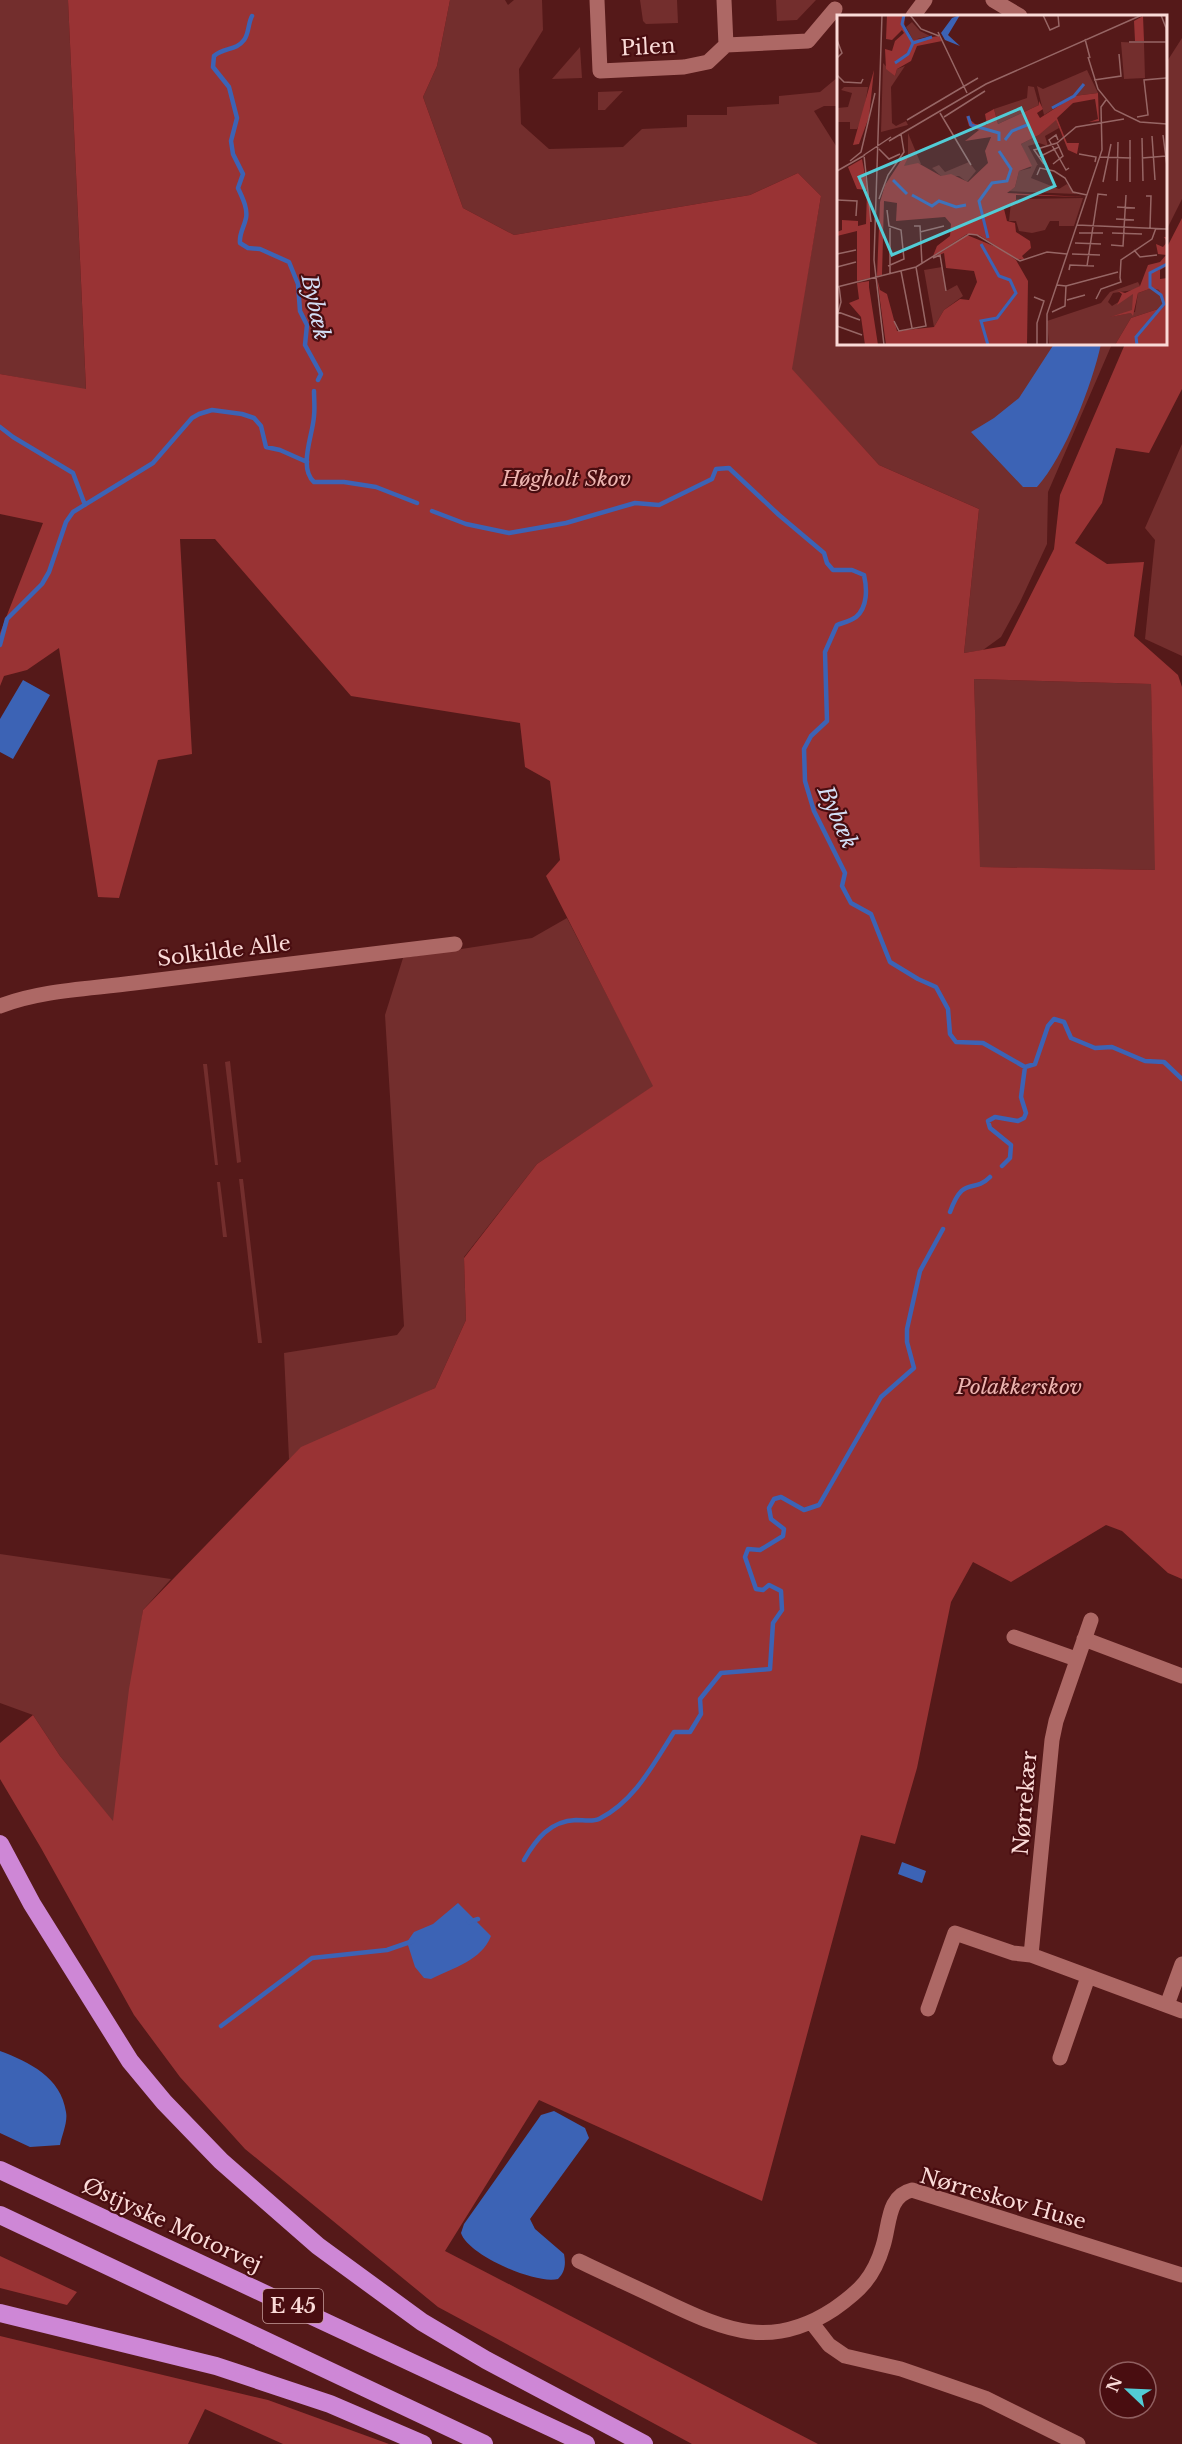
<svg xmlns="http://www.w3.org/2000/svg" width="1182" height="2444" viewBox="0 0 1182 2444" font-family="'Libre Baskerville',serif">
<rect width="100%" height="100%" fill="#551919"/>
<path fill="#732e2d" d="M0,0H68L86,390L0,374Z
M450,0H505L508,5L514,0H542L543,30L519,69L521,124L549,149L623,147L642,129L687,127V115H727V107L779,104V96L820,92L838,77V106H824L814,111L838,149V344H1112L1048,492L1047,544L1020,602L1001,637L983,650L964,653L979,509L879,465L791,369L821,196L798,173L750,195L514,235L463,208L423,97L437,66Z
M640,0H677L678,23L646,24L643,21Z
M776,0H816L797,20L777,21Z
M1182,38V199L1166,231V63Z
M580,47L582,78L552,79Z
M623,91L605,110H598V92Z
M1182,444V656L1145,639L1155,540L1145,528Z
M974,679L1151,684L1156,870L979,867Z
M567,918L654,1086L537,1164L464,1257L466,1320L435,1388L289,1459L284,1353L397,1335L404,1326L385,1015L403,958L532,938Z
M230,1061L241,1162L237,1163L225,1062Z
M203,1064H207L218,1165H215Z
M239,1179H243L262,1343H258Z
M217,1182H220L227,1237H223Z
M0,1554L171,1579L143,1610L114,1823L60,1756L33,1715L0,1703Z"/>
<path fill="#993334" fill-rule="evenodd" d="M68,0H450L437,66L423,97L463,208L514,235L750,195L798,173L821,196L792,369L879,465L979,509L964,653L1005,646L1054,549L1060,495L1125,344H1166V249L1182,218V389L1149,453L1116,448L1102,503L1075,543L1107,564L1144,562L1134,636L1178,675L1182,687V1579L1168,1573L1122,1531L1106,1525L1011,1582L973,1562L951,1602L917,1768L895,1844L861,1835L762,2201L539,2100L445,2251L818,2444H692L438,2307L245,2149L180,2077L134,2015L41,1848L0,1779V1743L33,1715L60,1756L113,1821L129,1689L143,1610L301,1447L435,1388L466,1320L464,1258L537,1164L653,1086L546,876L560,860L550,781L525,767L520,723L351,696L215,539H180L192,754L158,760L119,898L98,897L59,648L27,670L4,676L0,686V633L43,523L0,514V374L86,389ZM974,679L1151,684L1155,870L980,867Z
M0,2256L77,2292L67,2305L0,2288Z
M0,2336L268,2400L389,2444H283L205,2409L188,2444H0Z"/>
<path fill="#3c63b5" d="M1054,344H1101C1092,385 1065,456 1037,487H1023L971,432L994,418L1019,398Z
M23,680L50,695L13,759L0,752V719Z
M902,1862L926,1871L922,1883L898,1874Z
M458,1903L491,1936C482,1960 453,1968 431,1979L424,1978L415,1967L407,1942L414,1932L433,1924Z
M0,2051C29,2062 61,2077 66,2112C68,2122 62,2135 60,2145L30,2147L0,2133Z
M554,2111L585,2128L589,2138L530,2219L535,2229L564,2254C566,2264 565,2272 558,2279C536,2285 468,2255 461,2233L464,2224L541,2115Z"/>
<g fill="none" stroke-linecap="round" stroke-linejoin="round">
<path stroke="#3c63b5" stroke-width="4.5" d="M252,16C248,23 249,34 244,40C236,51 224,47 214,56L213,67L229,87L237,118L231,141L233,154L243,174L238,188C242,197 248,208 246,218C244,228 239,233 240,243L248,248L260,249L289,262L298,284L300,311L307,325L305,345L321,374L318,380
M314,391C314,399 315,408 314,416C313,435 298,467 314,482H344L376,487L417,503
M0,427L13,437L73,473L85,505
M432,511L466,524L509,533L566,523L635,503L659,505L712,479L716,469L729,468L779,515L824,553L827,563L833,570H852L864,575C867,588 868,607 856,617C851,621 842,623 837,625L825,652L827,721L811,736L804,749L805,781L814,811L845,873L842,886L851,903L871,914L890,962L918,979L936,987L948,1009L950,1034L956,1042L983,1043L1025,1067L1035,1064L1048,1026L1054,1019L1064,1022L1071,1038L1095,1048L1112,1047L1145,1061L1164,1062L1182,1079
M0,645L7,619L42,584L49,572L66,522L73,512L153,463L192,418L199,414L212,410L242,414L254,418L261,426L266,447L280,450L307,462
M1002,1166L1010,1158L1011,1145L990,1128L988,1121L995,1117L1018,1121L1024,1118L1026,1113L1021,1097L1025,1067
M950,1212C964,1174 972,1195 990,1177
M524,1860C536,1839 550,1821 576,1820C583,1820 593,1822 599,1819C635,1801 654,1763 674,1732H690L701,1714L700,1699L721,1673L770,1669L773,1623L782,1610L781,1591L769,1585L763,1590L756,1589L745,1557L748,1549L760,1550L783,1536L784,1529L771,1519L769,1508L774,1499L781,1497L804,1510L819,1505L881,1397L914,1368L907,1342V1329L920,1271L943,1229
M469,1922L478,1919
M221,2026L312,1958L387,1950L413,1941"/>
<path stroke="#ad6865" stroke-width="15" d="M597,0L600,71L684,67L708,62L726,45
M724,0L726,45
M993,0L1020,16
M913,16L925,0
M726,45L808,41L835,9
M0,1006C41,990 90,989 134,983C241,969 348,958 455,944
M1014,1637L1076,1659
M1084,1639L1182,1676
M1031,1955L1052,1740L1056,1721L1091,1620
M1167,2005L1182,1964
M928,2009L955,1933L1013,1953L1031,1955L1182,2011
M1060,2058L1088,1977
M579,2261C608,2275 637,2288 666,2302C727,2331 772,2350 834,2309C860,2291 874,2277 883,2246C890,2224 887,2196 912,2190L1182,2275
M812,2323L829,2345L845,2356L901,2369L985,2398L1078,2444"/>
<path stroke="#ce87d6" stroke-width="18" d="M0,1844L32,1904L130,2061L164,2102L221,2161L318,2246L422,2322L486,2360L644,2444
M0,2170L586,2444
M0,2215L484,2444
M0,2313L216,2366L330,2404L423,2444"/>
</g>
<g text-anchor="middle" stroke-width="4.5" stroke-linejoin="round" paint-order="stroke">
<rect fill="#490d10" stroke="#c59c9b" stroke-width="1.5" x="263" y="2289" width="60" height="34" rx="4.5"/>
<g font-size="20" font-weight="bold" fill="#fadad7">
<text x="293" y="2313">E 45</text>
</g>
<g font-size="21" fill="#fadad7" stroke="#490d10">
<text transform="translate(648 47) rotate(-3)" y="7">Pilen</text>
<text transform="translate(224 951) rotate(-7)" y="7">Solkilde Alle</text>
<text transform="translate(1025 1803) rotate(-85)" y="7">Nørrekær</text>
<text transform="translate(1003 2199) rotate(16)" y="7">Nørreskov Huse</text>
<text transform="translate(172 2225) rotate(25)" y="7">Østjyske Motorvej</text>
</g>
<g font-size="21" font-style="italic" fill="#edb4b0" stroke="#490d10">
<text x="566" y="486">Høgholt Skov</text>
<text x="1019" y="1394">Polakkerskov</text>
</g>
<g font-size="22" font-style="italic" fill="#d3def5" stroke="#490d10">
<text transform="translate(316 307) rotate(78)" y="8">Bybæk</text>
<text transform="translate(838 817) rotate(66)" y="8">Bybæk</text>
</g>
</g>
<g transform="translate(837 15)">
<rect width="330" height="330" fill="#551919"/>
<path d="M75,7L83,16L93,21L76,25L69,12ZM284,27L307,28L308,63L287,64ZM46,48L58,61L60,54L68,51L54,72L55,108L59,111L69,106L71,110L44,117ZM250,55L261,78L237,81L207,100L200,71L206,74ZM191,71L197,72L202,90L161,109L157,94L190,83ZM7,72H31L26,102L20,114H13V107H0V93L11,92L15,78L4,75ZM219,104L222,113L208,121L211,131L202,128L191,131L201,150H206H200L194,163L222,174L230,169L239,179L169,176L178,172L182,156L194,153L184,129L202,120ZM71,118L84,149L66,152L71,143ZM132,147L139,156L130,167L122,161H104L95,153L102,150L108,157ZM246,183L237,211H222V206H213L208,215L195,218L182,216L179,206H172L174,187L181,184ZM105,252L109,276L120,270L126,281L107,295L97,312L87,255ZM301,267L303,271L297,275L276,278L271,287L275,291L296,278L297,285L295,296L273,302L298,297L301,278L315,273L322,275L326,289L324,293L294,303L278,330H212L210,306L264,288L273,277Z" fill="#732e2d"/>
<path d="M50,0H68L67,13L75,25L102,21L105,26L80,31L74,46L60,54L58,61L49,54L48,34L55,36L58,26L67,18L65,15L55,25L49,24ZM306,1L307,26H298L297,6ZM37,55L32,102L22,129L16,130ZM261,78L262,106L252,107L261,104L258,84L236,88L220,103L230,128H242L240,139L231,135L219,105L202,120L184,129L195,151L182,156L178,172L170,178L247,182L179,180V185L167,194L170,206L178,208L179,217L193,226L194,233L185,241L188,245L180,244L142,220L130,219L96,241L100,231L113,221L114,209L108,202L59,206L60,188L47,186L45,260L40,261L43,187L48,170L67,141L71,143L67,151L81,148L104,161L114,159L131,167L151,148L148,136L154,122L128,126L142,115L132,111L129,101L138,109L150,110L148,99L157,94L161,109L202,90V86L206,94L200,98L203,103L237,81ZM25,144L33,187V263L20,266V216L0,221V217L5,215V205L21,206V211L29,209L30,175L20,174L11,152ZM130,220L164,234L179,245L191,266L190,330H49L40,263L43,275L50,279L60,316L97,312L107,295L123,284L132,285L140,267L137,256L109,253L107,238L97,242ZM327,222H330V251L323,255V264L330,263V330H278L294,303L324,293L326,288L322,275L315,273L301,278L296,301L294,298L273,302L295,295L296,279L280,290L285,279L281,276L288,278L303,271L311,250L323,247L329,240L321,239L319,229L326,232L330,227ZM32,266V272L41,330H28L24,302L12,288L22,284L20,268Z" fill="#993334"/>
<path d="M123,0L111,20L123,31L108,25L104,18L115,3Z" fill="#3c63b5"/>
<path fill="none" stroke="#3c63b5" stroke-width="3" d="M67,0L65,9L76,28M58,48L71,39L76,28L95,22M215,93L237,81L247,69M131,101L134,110L162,118V126M168,125L175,116L190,110M56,165L70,179M75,180L95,191L102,186L119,192L129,190M151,223L142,186L155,168L170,166L174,154L162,136M144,229L162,261L173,265L179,278L160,303L144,306L151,330M300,330L299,322L327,289L324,280L313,272V258L330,249"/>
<path fill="none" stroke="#976665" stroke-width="1.5" d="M45,0L37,245L47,330M73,0L84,14L102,21M206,0L213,15L222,11L221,0M324,0L329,13L330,73M101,17L130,78M248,24L253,43M0,25L5,38L0,43M292,27H329M251,42L261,74L278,95L303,107L330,109M0,60L7,67L24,68L26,64M257,65L284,61L282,39M103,98L134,150M107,102L148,76M300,102L311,100L307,65L329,63M70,105L141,63M326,120L330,151M315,121L318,165M305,123L306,166M221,125L219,120L212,125L229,155L232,153M293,125V167M52,126L149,69L305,0M42,134L52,144L63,139M242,139L259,142L258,147M202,142L222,132L220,128M263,142L294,143M305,143L329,141M13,146L24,137L38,78M207,149L197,135L220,128L239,112L287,104M216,149L226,141L222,132M0,156L28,140M200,160L203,153L217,156L228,163L236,177L250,180M280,166L281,127M266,167L274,129M309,181H314L313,213M42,184L51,160L67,137L64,119M0,185L20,186L19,201M280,192L298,193M50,195L52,211L64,215L67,244L51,251M279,204L297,205M34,207L27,140L54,122M240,210L330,214M77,211H83L85,249M53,213V259M83,217L107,211M242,218H266M275,218L305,219M238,228L264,229M274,230L286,231L289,180M297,235L303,242L320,240M0,239L19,235M235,239L263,240M96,243L103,240L109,276M250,251L261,179L270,180M0,252L19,247M232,255L233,250L257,251M64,256L75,313M283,263L284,245L315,224L319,213M220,270L229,271L281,257M0,272L79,252L132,219L140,220L183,246L210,237L230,239M197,282L207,286L200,308V330M259,284L264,274L284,267L283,263M230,285L248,280M1,297L23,305M215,297L228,291L229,271M0,301L4,287L2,271M57,306L62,316L89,311L79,252M0,311L25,320M210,330V299L265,135L264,92L269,85"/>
<path fill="#52ccd6" fill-opacity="0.15" stroke="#52ccd6" stroke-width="3" d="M184,93L218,171L55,240L22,162Z"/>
<rect width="330" height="330" fill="none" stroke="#fadad7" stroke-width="3"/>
</g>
<g transform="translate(1128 2390) rotate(293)"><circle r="28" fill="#490d10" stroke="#905f60" stroke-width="1.5"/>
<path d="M0-4.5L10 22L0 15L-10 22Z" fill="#52ccd6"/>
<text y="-9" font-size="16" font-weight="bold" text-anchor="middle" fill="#fadad7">N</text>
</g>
</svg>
